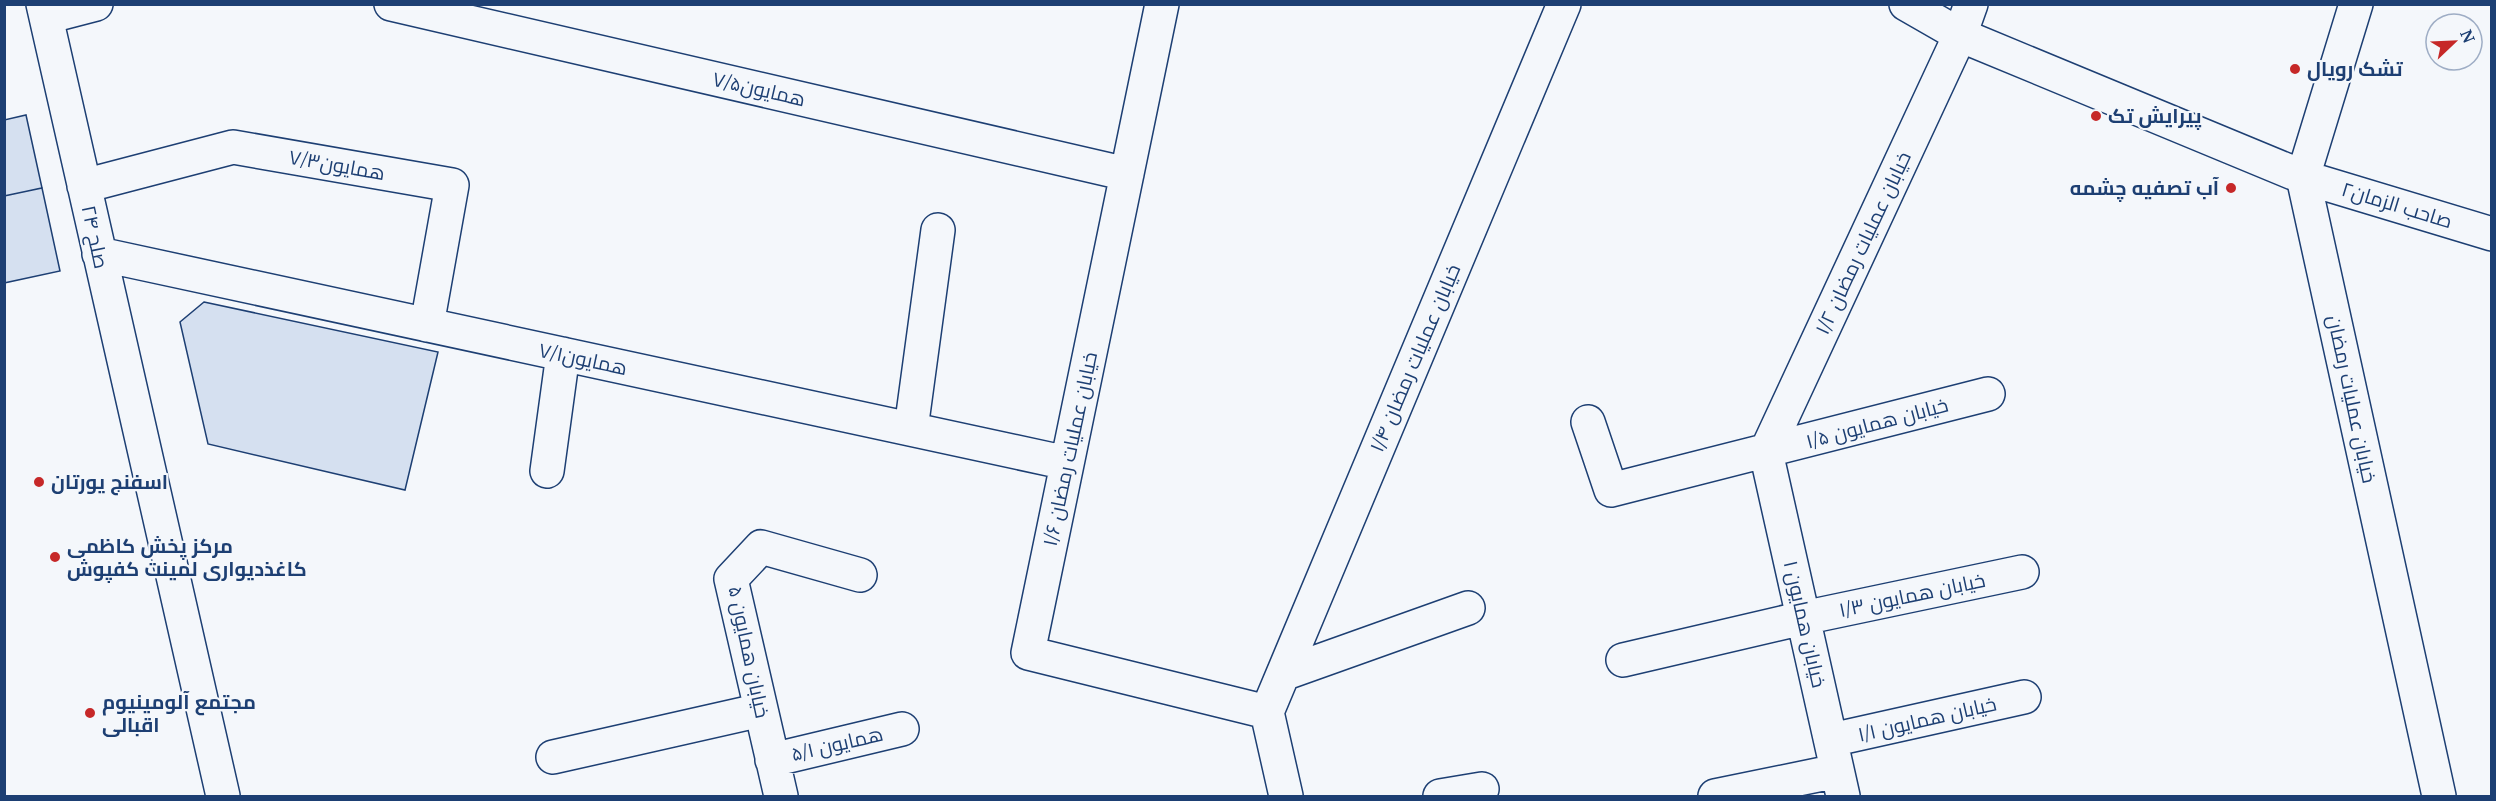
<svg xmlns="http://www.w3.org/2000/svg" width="2496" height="801" viewBox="0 0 2496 801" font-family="'Noto Serif',Cairo,serif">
<rect width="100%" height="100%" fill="#f4f7fb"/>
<path fill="#d5e0f0" stroke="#1d3f73" stroke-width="1.5" d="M26,115L42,188L4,196V120Z
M42,188L60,271L4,283V196Z
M204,302L438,352L405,490L208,444L180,322Z"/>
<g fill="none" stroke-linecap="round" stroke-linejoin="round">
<g stroke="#1d3f73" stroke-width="36">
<path id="minor" d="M43,4L223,796
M391,4L1127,174
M1162,4L1028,653L1267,712
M1906,4L1960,35L2303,177L2492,234
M2356,4L2303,177L2439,796
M46,17L96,4
M84,186L233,147L452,185L427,325
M99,254L1067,463
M1588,422L1611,490L1988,394
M911,429L938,230
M1766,452L1960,35L1971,4
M1766,452L1843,796
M547,471L563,354
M1623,660L1803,618L2022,572
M1283,674L1468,608
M1267,712L1564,4
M1267,712L1286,796
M1831,740L2024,697
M553,757L761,710
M772,760L902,729
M781,796L731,579L761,547L860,575
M1440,796L1482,789
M1715,796L1837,771"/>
</g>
<use href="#minor" stroke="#f4f7fb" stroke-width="33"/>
</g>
<g fill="#c62828" stroke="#f4f7fb" stroke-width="2">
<circle cx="2295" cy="69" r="6"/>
<circle cx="2096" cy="116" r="6"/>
<circle cx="2231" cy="188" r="6"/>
<circle cx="39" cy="482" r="6"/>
<circle cx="55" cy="557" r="6"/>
<circle cx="90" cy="713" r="6"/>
</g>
<g text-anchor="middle" stroke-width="4.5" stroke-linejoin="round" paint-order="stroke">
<g font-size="20" font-weight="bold" fill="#1d3f73" stroke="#f4f7fb" text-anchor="start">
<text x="2307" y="76">تشک رویال</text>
<text x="2108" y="123">پیرایش تک</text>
<text x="2219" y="195" text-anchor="end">آب تصفیه چشمه</text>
<text x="51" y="489">اسفنج یورتان</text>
<text x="67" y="553">مرکز پخش کاظمی<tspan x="67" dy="23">کاغذدیواری لمینت کفپوش</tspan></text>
<text x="102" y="709">مجتمع آلومینیوم<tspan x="102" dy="23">اقبالی</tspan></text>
</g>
<g font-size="20" fill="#1d3f73" stroke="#f4f7fb">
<text transform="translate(759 89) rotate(13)" y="7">همایون۷/۵</text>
<text transform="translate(337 165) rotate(10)" y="7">همایون۷/۳</text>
<text transform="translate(2397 205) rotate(17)" y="7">۲صاحب الزمان</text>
<text transform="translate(95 237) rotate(78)" y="7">صلح ۲۴</text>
<text transform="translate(1863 243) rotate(-65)" y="7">خیابان عملیات رمضان ۱/۲</text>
<text transform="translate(1415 358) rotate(-67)" y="7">خیابان عملیات رمضان ۱/۴</text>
<text transform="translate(583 359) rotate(12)" y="7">همایون۷/۱</text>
<text transform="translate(2352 399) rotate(78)" y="7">خیابان عملیات رمضان</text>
<text transform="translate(1877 423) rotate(-15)" y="7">خیابان همایون ۱/۵</text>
<text transform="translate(1070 449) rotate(-78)" y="7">خیابان عملیات رمضان ۱/۶</text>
<text transform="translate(1912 595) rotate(-12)" y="7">خیابان همایون ۱/۳</text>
<text transform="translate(1805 624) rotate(77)" y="7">خیابان همایون ۱</text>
<text transform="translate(749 652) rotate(78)" y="7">خیابان همایون ۵</text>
<text transform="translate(1927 719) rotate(-13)" y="7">خیابان همایون ۱/۱</text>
<text transform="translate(837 744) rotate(-13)" y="7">همایون ۵/۱</text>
</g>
</g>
<rect width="2496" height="801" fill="none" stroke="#1d3f73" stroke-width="12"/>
<g transform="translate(2454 42) rotate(67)"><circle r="28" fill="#f4f7fb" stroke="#9eadc5" stroke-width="1.5"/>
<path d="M0-4.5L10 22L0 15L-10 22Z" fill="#c62828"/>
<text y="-9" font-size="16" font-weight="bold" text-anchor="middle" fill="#1d3f73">N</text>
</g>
</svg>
